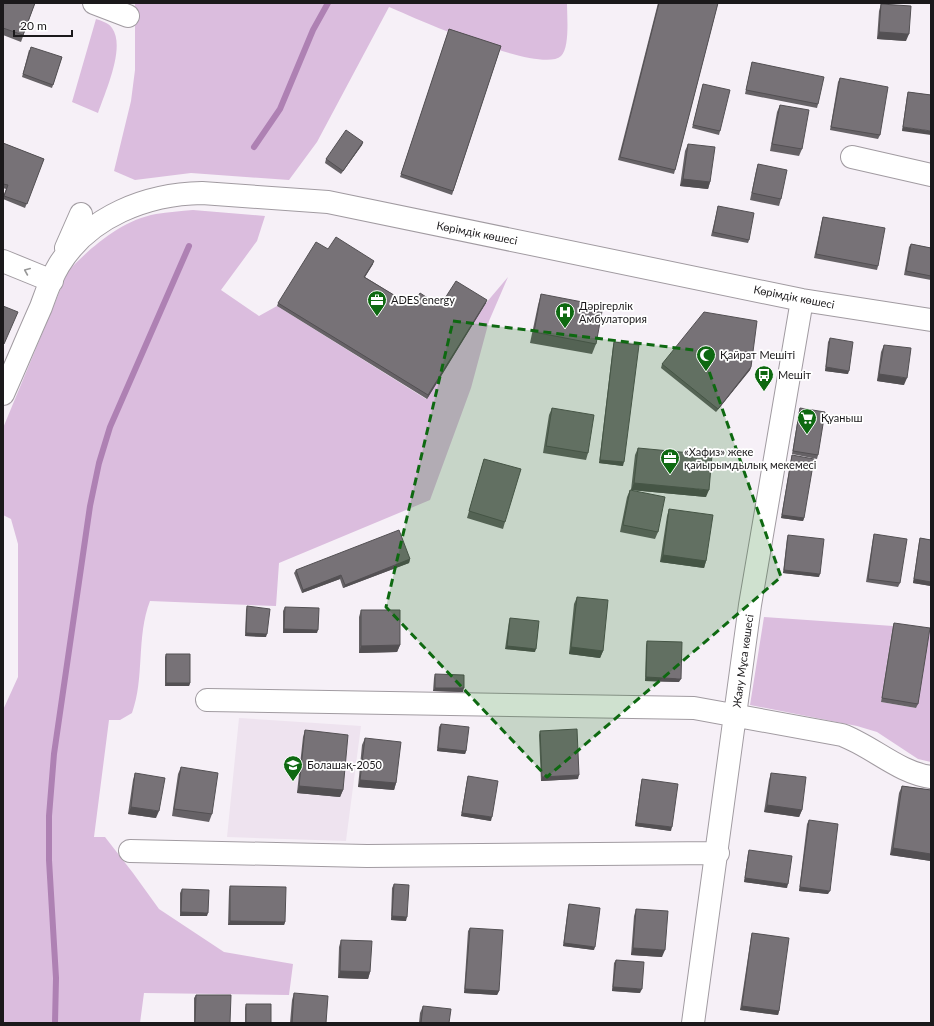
<svg xmlns="http://www.w3.org/2000/svg" width="934" height="1026" viewBox="0 0 934 1026" font-family="Lato,sans-serif">
<rect width="100%" height="100%" fill="#f6f0f7"/>
<path fill="#eee3ef" d="M239,718L361,726L346,841L227,837Z"/>
<path fill="#dbbdde" d="M135,3H567C567,15 570,48 561,56C541,75 415,18 389,7L317,142L289,180L191,173L135,180L114,171L131,101L135,70Z
M96,19C102,21 109,23 112,28C126,47 105,92 98,113L72,102Z
M193,210L265,216L257,241L221,290L259,316L277,306L426,399L486,303L508,277L489,321L471,388L430,500L279,563L276,606L150,601C136,637 145,678 132,713L120,720H109L94,837H105L133,873L159,909L224,952L293,964L289,995L144,993L140,1023H3V710L18,677V544L11,519L3,515V428L68,271C91,247 122,220 156,214C168,212 181,211 193,210Z
M764,617L893,626L881,702L916,708L929,632H931V762L918,759L877,732L857,726L750,705Z"/>
<g fill="none" stroke-linecap="round" stroke-linejoin="round">
<path stroke="#ae81b3" stroke-width="6" d="M254,147L280,109L313,30L328,3
M55,1023L56,978L49,860V816L54,754L90,506L99,463L110,427L189,246"/>
<g stroke="#a19ba1" stroke-width="24">
<path id="minor" d="M94,3L128,16
M852,157L931,175
M66,248L81,214
M3,261L52,281
M3,394C16,365 28,336 41,307C46,293 51,278 59,265C89,216 147,194 202,193L328,202L802,300L931,320
M207,700L694,708L842,735C872,746 899,773 931,777
M130,851L367,856L718,853
M693,1023L750,605L802,300"/>
</g>
<use href="#minor" stroke="#fff" stroke-width="22"/>
</g>
<path fill="#666266" d="M3,3H35L21,42L3,35Z
M658,3H718L674,174L618,160Z
M881,4L906,41L877,39L879,11Z
M449,29L501,46L452,195L400,177Z
M29,50L62,57L52,88L22,77Z
M752,62L818,104L817,108L745,94Z
M840,78L880,135L878,139L830,130L838,82Z
M703,84L720,131L719,135L692,128Z
M908,92L931,95L902,131L907,96Z
M780,105L802,149L799,156L770,151L777,112Z
M363,142L362,145L341,174L325,163L326,159Z
M3,143L44,159L25,208L3,199V197L6,189L3,188Z
M688,144L710,182L708,189L680,186L685,151Z
M758,164L781,199L779,206L750,200L756,171Z
M718,206L749,240L748,243L711,236Z
M823,217L878,266L877,270L814,258L822,220Z
M911,244L931,248V280L904,275L909,247Z
M328,249L373,264L365,277L412,306H440L486,303L427,399L277,306L278,303Z
M541,294L596,344L592,354L530,343L538,305Z
M830,338L848,374L825,371L828,342Z
M614,342L623,466L599,463L613,346Z
M884,345L904,385L877,381L881,352Z
M662,364L751,367L750,370L716,412L661,368Z
M552,408L588,453L586,460L543,453L549,415Z
M800,408L818,455L817,459L792,454L799,411Z
M638,448L706,497L631,490L635,455Z
M792,455L804,518L803,521L781,518L791,459Z
M484,459L505,522L503,529L467,518Z
M630,490L658,532L655,539L620,532L627,497Z
M669,509L706,561L704,568L660,562L667,516Z
M874,534L900,583L898,587L866,582L873,538Z
M788,535L819,577L783,573L787,538Z
M920,538L931,540V586L913,583L919,542Z
M410,559L409,563L343,588L340,579L302,593L294,573L296,570Z
M577,597L603,651L600,658L569,654L574,604Z
M247,606L266,637L245,636L246,610Z
M285,607L317,633H283V611Z
M361,610L400,645L397,652L359,653V617Z
M510,618L535,652L505,649L509,621Z
M894,623L918,704L916,708L881,702L893,626Z
M647,641L679,682L645,681L646,645Z
M166,654L190,683L189,686H165V657Z
M435,674L463,692L433,691L434,678Z
M441,724L466,751L465,754L437,751L439,727Z
M305,730L343,790L340,797L297,793L303,737Z
M540,731L578,779L541,781L539,735Z
M365,738L396,783L394,790L358,787L362,745Z
M181,767L212,814L209,822L172,816L178,774Z
M135,773L156,818L128,814L133,780Z
M771,773L802,810L799,817L764,812L769,780Z
M468,776L491,821L461,816L467,780Z
M642,779L671,831L635,826L641,783Z
M902,786L931,790V861L890,855L899,793Z
M809,820L828,894L799,891L807,824Z
M749,850L787,888L744,882L748,853Z
M394,884L406,921L391,920L392,888Z
M230,886L285,922L284,925H228L229,890Z
M182,889L207,916H180V893Z
M569,904L594,950L563,946L568,907Z
M636,909L662,957L631,955L634,916Z
M470,928L499,991L497,995L464,993L468,931Z
M752,933L779,1011L778,1015L740,1010L751,937Z
M341,940L370,972L368,979L338,978L339,947Z
M616,960L640,993L612,991L614,963Z
M294,993L326,1023H290L292,1000Z
M196,995L230,1023H194V998Z
M246,1004L271,1023H245V1008Z
M423,1006L449,1023H419L420,1013Z"/>
<path fill="#535053" d="M879,32L909,34L906,41L877,39Z
M903,127L931,131V135L902,131Z
M363,142L362,145L341,174L343,171Z
M683,179L710,182L708,189L680,186Z
M374,261L373,264L363,280L364,277Z
M487,300L486,303L427,399L428,395Z
M751,367L750,370L716,412L718,409Z
M826,367L849,371L848,374L825,371Z
M879,374L907,378L904,385L877,381Z
M600,460L624,462L623,466L599,463Z
M634,483L709,490L706,497L631,490Z
M782,515L804,518L803,521L781,518Z
M663,555L706,561L704,568L660,562Z
M410,559L409,563L343,588L345,585Z
M784,570L820,574L819,577L783,573Z
M341,575L340,579L302,593L303,590Z
M914,579L931,582V586L913,583Z
M284,629L318,630L317,633H283Z
M246,633L267,634L266,637L245,636Z
M400,645L397,652L359,653L361,646Z
M507,646L536,649L535,652L505,649Z
M571,647L603,651L600,658L569,654Z
M646,677L681,679L679,682L645,681Z
M166,683H190L189,686H165Z
M435,688H464L463,692L433,691Z
M438,748L466,751L465,754L437,751Z
M579,775L578,779L541,781L542,777Z
M360,780L396,783L394,790L358,787Z
M299,786L343,790L340,797L297,793Z
M767,805L802,810L799,817L764,812Z
M131,807L159,811L156,818L128,814Z
M462,813L492,817L491,821L461,816Z
M636,823L672,827L671,831L635,826Z
M893,848L931,854V861L890,855Z
M745,878L788,884L787,888L744,882Z
M800,887L830,891L828,894L799,891Z
M181,912L208,913L207,916H180Z
M392,916L407,917L406,921L391,920Z
M230,921L285,922L284,925H228Z
M564,943L595,947L594,950L563,946Z
M633,948L665,950L662,957L631,955Z
M340,971L370,972L368,979L338,978Z
M613,987L642,989L640,993L612,991Z
M465,989L499,991L497,995L464,993Z
M742,1006L779,1011L778,1015L740,1010Z"/>
<path fill="#777277" stroke="#535053" d="M3,3H35L23,35L3,28Z
M659,3H718L675,170L620,157Z
M881,4L911,6L909,34L879,32Z
M449,29L501,46L453,191L401,174Z
M31,47L62,57L53,85L23,74Z
M752,62L824,77L818,104L746,90Z
M840,78L888,87L880,135L831,127Z
M703,84L730,90L720,131L693,125Z
M908,92L931,95V131L903,127Z
M780,105L809,110L802,149L772,144Z
M346,130L363,142L343,171L326,159Z
M3,143L44,159L27,204L4,196L8,185L3,184Z
M688,144L715,147L710,182L683,179Z
M758,164L787,170L781,199L752,193Z
M718,206L754,213L749,240L713,232Z
M823,217L885,228L878,266L816,254Z
M336,237L374,261L364,277L412,306L420,293L440,306L456,281L487,300L428,395L278,303L316,242L328,249Z
M911,244L931,248V276L906,271Z
M541,294L603,306L596,344L534,332Z
M3,306L18,312L4,344H3Z
M704,312L757,321L751,367L718,409L662,364Z
M830,338L853,342L849,371L826,367Z
M614,342L639,345L624,462L600,460Z
M884,345L911,348L907,378L879,374Z
M552,408L594,415L588,453L546,446Z
M800,408L825,412L818,455L793,451Z
M638,448L712,455L709,490L634,483Z
M792,455L814,459L804,518L782,515Z
M484,459L521,469L505,522L469,511Z
M630,490L665,497L658,532L623,525Z
M669,509L713,515L706,561L663,555Z
M399,530L410,559L345,585L341,575L303,590L296,570Z
M874,534L907,539L900,583L868,579Z
M788,535L824,539L820,574L784,570Z
M920,538L931,540V582L914,579Z
M577,597L608,600L603,651L571,647Z
M247,606L270,609L267,634L246,633Z
M285,607L319,608L318,630L284,629Z
M361,610H400V645L361,646Z
M510,618L539,621L536,649L507,646Z
M894,623L930,628L918,704L882,698Z
M647,641L682,642L681,679L646,677Z
M166,654H190V683H166Z
M435,674L464,675V688H435Z
M441,724L469,727L466,751L438,748Z
M577,729L579,775L542,777L540,731Z
M305,730L348,735L343,790L299,786Z
M365,738L401,742L396,783L360,780Z
M181,767L218,773L212,814L174,809Z
M135,773L165,778L159,811L131,807Z
M771,773L806,777L802,810L767,805Z
M468,776L498,781L492,817L462,813Z
M642,779L678,784L672,827L636,823Z
M902,786L931,790V854L893,848Z
M809,820L838,824L830,891L800,887Z
M749,850L792,856L788,884L745,878Z
M394,884L409,885L407,917L392,916Z
M230,886L286,887L285,922L230,921Z
M182,889L209,890L208,913L181,912Z
M569,904L600,908L595,947L564,943Z
M636,909L668,911L665,950L633,948Z
M470,928L503,930L499,991L465,989Z
M752,933L789,938L779,1011L742,1006Z
M341,940L372,941L370,972L340,971Z
M616,960L644,962L642,989L613,987Z
M294,993L328,996L326,1023H292Z
M196,995H231L230,1023H195Z
M246,1004H271V1023H246Z
M423,1006L451,1009L449,1023H421Z"/>
<defs><path id="oneway-chevron" d="M-2-3.5L2.5 0L-2 3.5" fill="none" stroke-width="1.6" stroke-linecap="round" stroke-linejoin="round"/></defs>
<use stroke="#989898" href="#oneway-chevron" transform="translate(27 271) rotate(-157)"/>
<path fill="#0e6911" fill-opacity="0.2" stroke="#0e6911" stroke-width="3" stroke-dasharray="8 5" stroke-linejoin="round" d="M453,321L702,351L781,577L547,777L386,607Z"/>
<defs>
<g id="office-pin" transform="scale(1)"><path d="M0 17L-7.5 6A9.5 9.5 0 1 1 7.5 6Z" fill="#0e6911" stroke="#fff"/><path d="M-6-3h4V-5.5h4V-3h4V5H-6ZM-1-4.5V-3h2v-1.5ZM-6 0V1H6V0Z" fill="#fff"/></g>
<g id="hospital-pin" transform="scale(1)"><path d="M0 17L-7.5 6A9.5 9.5 0 1 1 7.5 6Z" fill="#0e6911" stroke="#fff"/><path d="M-5-5h3v3.5h4V-5h3V5h-3V1.5h-4V5h-3Z" fill="#fff"/></g>
<g id="mosque-pin" transform="scale(1)"><path d="M0 17L-7.5 6A9.5 9.5 0 1 1 7.5 6Z" fill="#0e6911" stroke="#fff"/><path d="M3.5-4.9A6 6 0 1 0 3.5 4.9A5 5 0 1 1 3.5-4.9Z" fill="#fff"/></g>
<g id="bus-pin" transform="scale(1)"><path d="M0 17L-7.5 6A9.5 9.5 0 1 1 7.5 6Z" fill="#0e6911" stroke="#fff"/><path d="M-5-6H5V4H4V6H2V4H-2V6H-4V4H-5ZM-3.5-4V0h7V-4ZM-3.5 1.2v1.5H-2V1.2ZM2 1.2v1.5H3.5V1.2Z" fill="#fff"/></g>
<g id="supermarket-pin" transform="scale(1)"><path d="M0 17L-7.5 6A9.5 9.5 0 1 1 7.5 6Z" fill="#0e6911" stroke="#fff"/><path d="M-6-5.5h2.5l.6 2H6L4.5 2H-2.5L-4.4-4H-6ZM-1.5 3.2a1.3 1.3 0 1 0 .1 0ZM3 3.2a1.3 1.3 0 1 0 .1 0Z" fill="#fff"/></g>
<g id="school-pin" transform="scale(1)"><path d="M0 17L-7.5 6A9.5 9.5 0 1 1 7.5 6Z" fill="#0e6911" stroke="#fff"/><path d="M0-5L7-2L0 1L-7-2ZM-4 1L0 2.5L4 1V4Q0 6-4 4Z" fill="#fff"/></g>
</defs>
<g fill-rule="evenodd">
<use href="#office-pin" x="377" y="300"/>
<use href="#hospital-pin" x="565" y="312"/>
<use href="#mosque-pin" x="706" y="355"/>
<use href="#bus-pin" x="764" y="375"/>
<use href="#supermarket-pin" x="807" y="418"/>
<use href="#office-pin" x="670" y="458"/>
<use href="#school-pin" x="293" y="765"/>
</g>
<g text-anchor="middle" stroke-width="3.5" stroke-linejoin="round" paint-order="stroke">
<g font-size="11" fill="#1b191b" stroke="#fff">
<text transform="translate(477 233) rotate(11)" y="4">Көрімдік көшесі</text>
<text transform="translate(794 297) rotate(11)" y="4">Көрімдік көшесі</text>
<text transform="translate(743 661) rotate(-82)" y="4">Жаяу Мұса көшесі</text>
</g>
<g font-size="11" fill="#1b191b" stroke="#fff" text-anchor="start">
<text x="391" y="304">ADES energy</text>
<text x="579" y="310">Дәрігерлік<tspan x="579" dy="13">Амбулатория</tspan></text>
<text x="720" y="359">Қайрат Мешіті</text>
<text x="778" y="379">Мешіт</text>
<text x="821" y="422">Қуаныш</text>
<text x="684" y="456">«Хафиз» жеке<tspan x="684" dy="13">қайырымдылық мекемесі</tspan></text>
<text x="307" y="769">Болашақ-2050</text>
</g>
</g>
<rect width="934" height="1026" fill="none" stroke="#1b191b" stroke-width="8"/>
<path d="M14 30v6h58v-6" fill="none" stroke="#1b191b" stroke-width="2"/>
<text x="20" y="30" font-size="12" fill="#1b191b" stroke="#ffffff" stroke-width="3" paint-order="stroke">20 m</text>
</svg>
